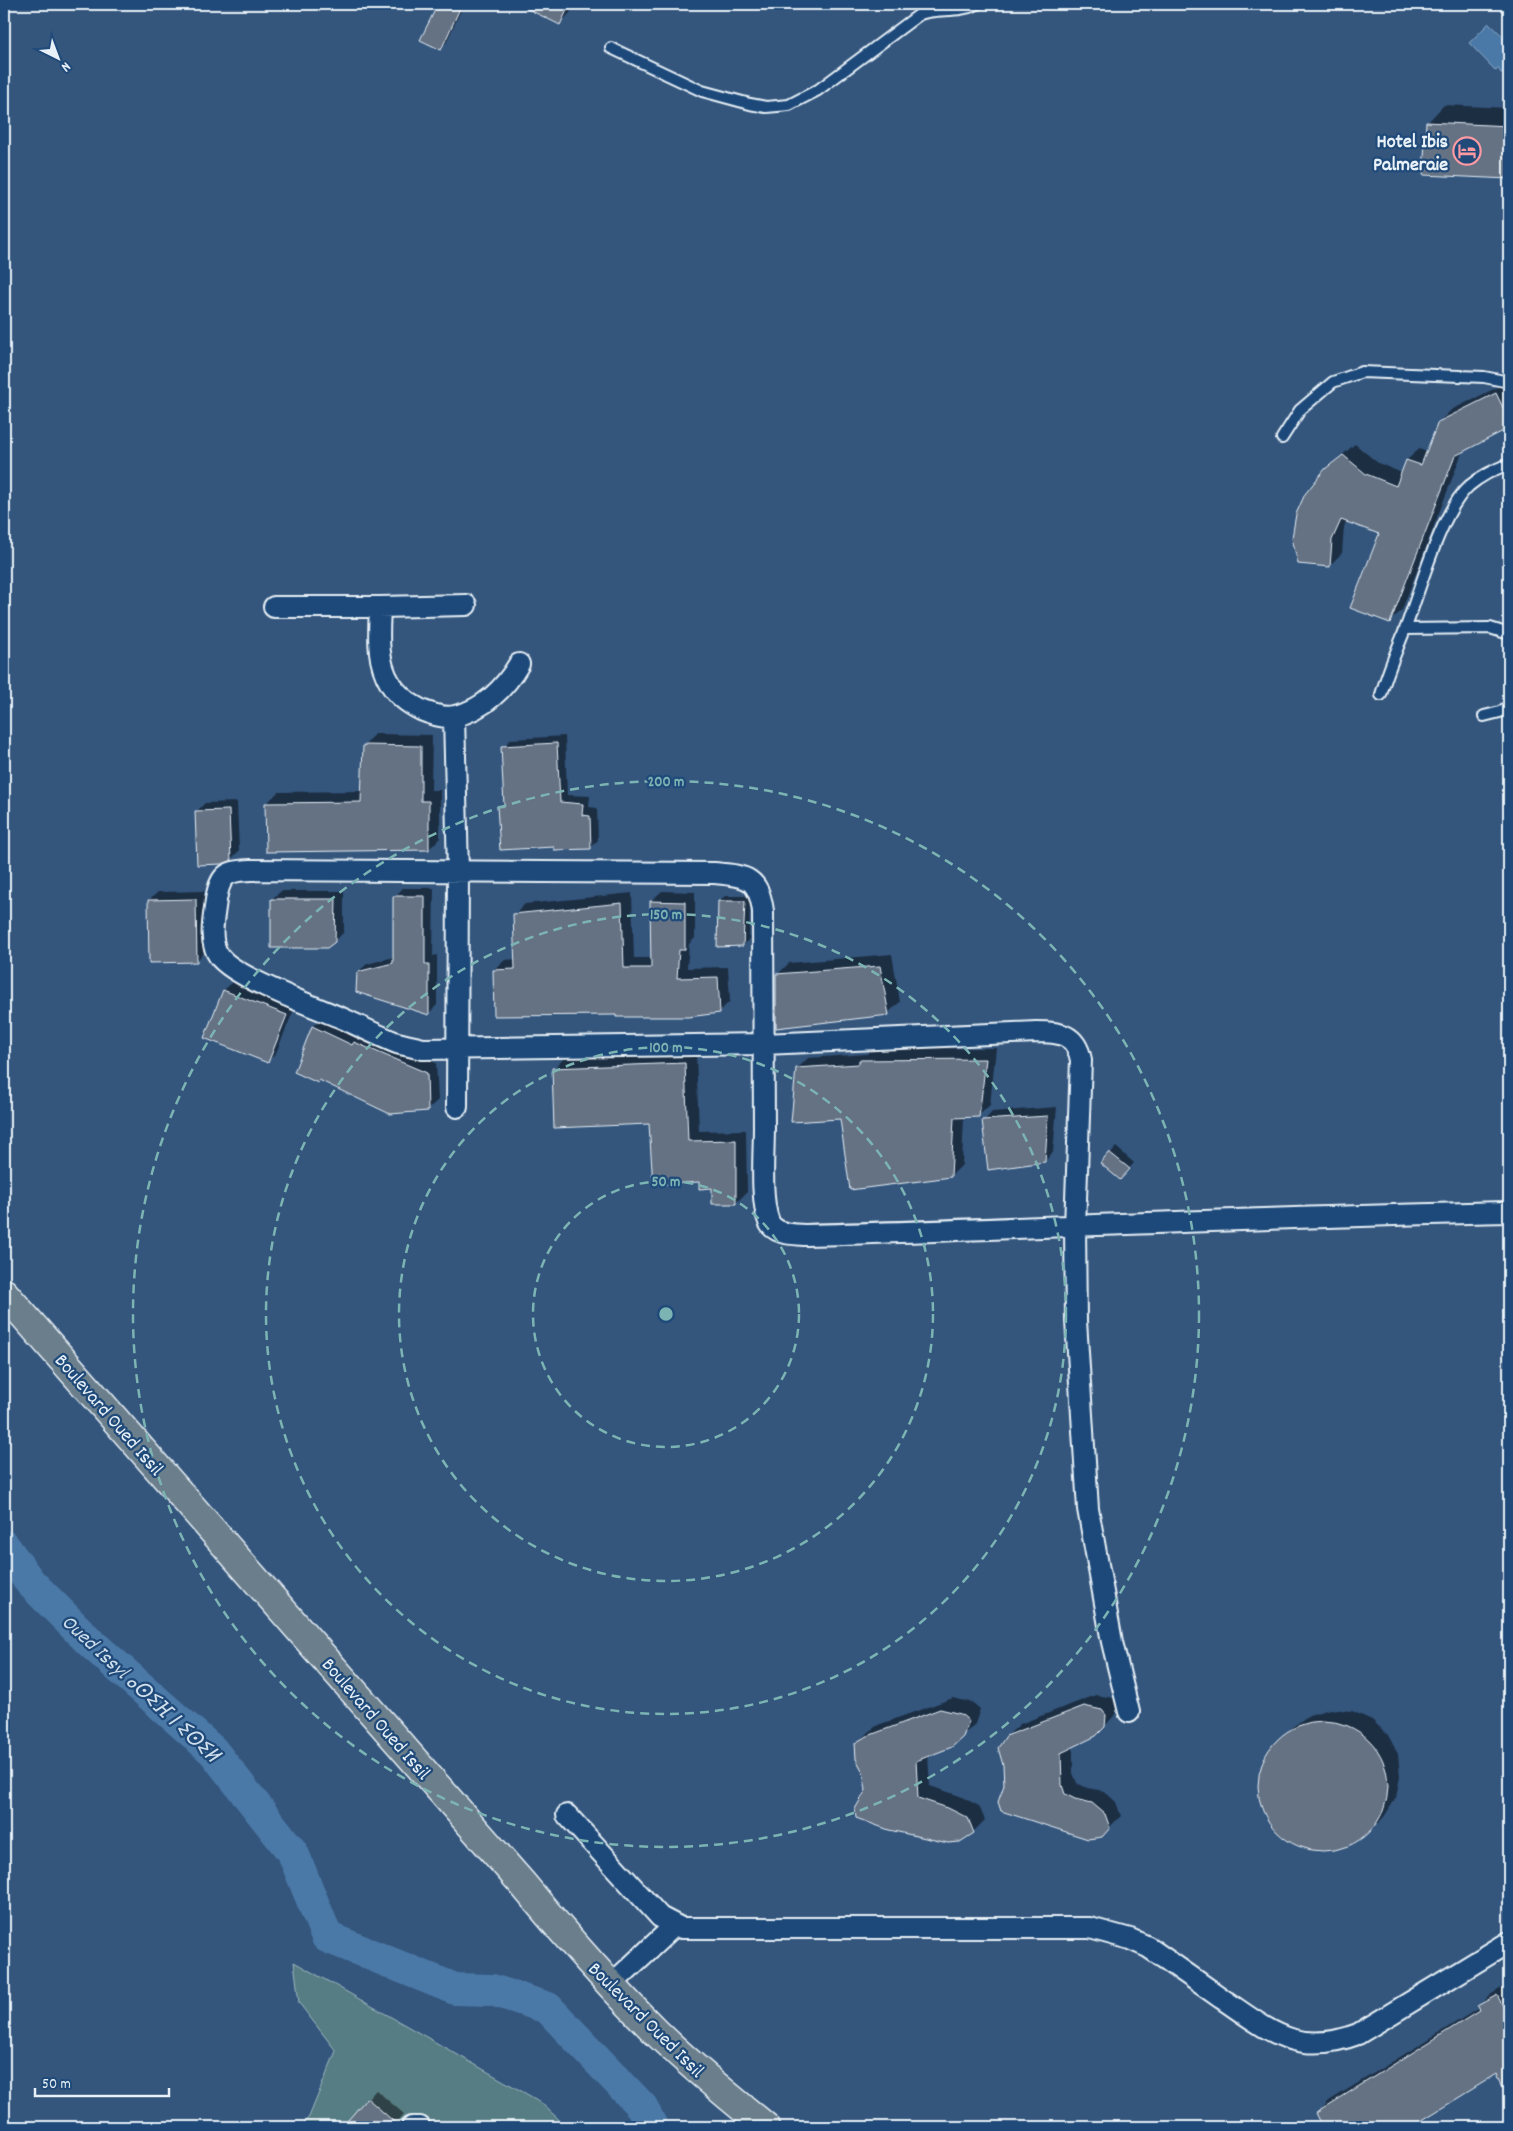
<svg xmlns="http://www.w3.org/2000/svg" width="1513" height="2131" viewBox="0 0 1513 2131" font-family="Dekko,'Noto Sans Tifinagh',sans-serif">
<rect width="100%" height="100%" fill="#34567d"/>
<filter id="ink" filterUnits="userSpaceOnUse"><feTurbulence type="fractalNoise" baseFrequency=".02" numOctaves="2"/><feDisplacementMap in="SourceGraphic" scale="10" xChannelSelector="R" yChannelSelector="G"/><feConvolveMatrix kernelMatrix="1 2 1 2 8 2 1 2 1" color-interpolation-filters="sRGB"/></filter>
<g filter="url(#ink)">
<path fill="#567d83" stroke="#9fb7be" d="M294,1962L539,2101L567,2127H300L309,2117L336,2051L299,2003Z"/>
<path fill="#4b79a7" stroke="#8aa9c7" d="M1489,23L1509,42V73H1501L1498,68L1496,71L1469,43Z"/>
<path fill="#0007" d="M439,4H464L446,43L441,48L422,40Z
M512,4H575L570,13L559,24L550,17L521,4L518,7Z
M1444,105L1509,108V178L1424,174L1427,123Z
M1508,382L1509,427L1463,450L1402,610L1390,621L1380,533L1347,520L1344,527L1342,553L1330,565L1326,469L1355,444L1378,463L1402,473L1407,460L1419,449L1427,452L1439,422L1451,410Z
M375,734L432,735L431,790H440V838L429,849L266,804L278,792L363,791L364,746Z
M565,736L567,795L590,796L589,807L597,808L598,840L590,848L555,845L499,807L505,801L503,747L511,739Z
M237,802L239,851L230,860L196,812L205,803Z
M403,888H434L433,956L437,955V1005L428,1014L358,972L367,964L394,957V897Z
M204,891L205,952L196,961L149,900L158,892Z
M281,891H344V932L335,941L272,899Z
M662,891L695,892V938L689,944L687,968L728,967L730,1001L719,1012L617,1014L494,970L505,960L516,959L514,915L525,904L632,893L634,958H652L651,901Z
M725,896H750L749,940L743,945L719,901Z
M892,954L900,1002L888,1013L777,975L789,963Z
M233,982L295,1007L276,1053L267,1062L205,1037L224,990Z
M324,1016L436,1063L438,1100L427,1110L320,1079L317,1082L296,1071L313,1026Z
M996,1048L990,1105L978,1116H964L962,1165L951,1176L841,1118L797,1069L808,1058L867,1054L871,1049Z
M696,1053L699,1131L746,1130L747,1192L736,1203L700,1181L650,1123L554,1069L564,1058Z
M1057,1107L1053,1152L1045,1161L984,1121L992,1112Z
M1116,1147L1134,1163L1125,1173L1102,1163Z
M1096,1695L1114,1698L1117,1703L1116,1714L1096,1735L1073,1746V1773L1077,1783L1087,1788L1104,1791L1116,1802L1121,1816L1101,1835L1005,1786L1007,1736L1020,1724Z
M953,1698L973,1703L980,1709L975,1724L962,1736L928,1755L930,1786L960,1796L979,1806L985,1820L973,1832L867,1790L864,1772L856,1744L868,1732L878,1725Z
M1330,1709L1352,1711L1372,1720L1388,1735L1398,1754L1400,1776L1396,1798L1384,1817L1372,1829L1355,1843L1335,1850H1315L1295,1845L1278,1833L1266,1816L1259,1797V1776L1266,1756L1291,1728L1309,1715Z
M1508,1984L1509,2095L1497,2072L1408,2127H1324L1318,2113L1329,2101L1479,2008L1478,2007L1490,1995Z
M376,2090L404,2114L393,2127H343Z"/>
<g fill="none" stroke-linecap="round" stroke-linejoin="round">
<path stroke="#4b79a7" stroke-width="32" d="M4,1546L30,1582L92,1644L213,1751L293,1853L327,1937L455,1989L492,1990L548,2008L642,2107L652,2127"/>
</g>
<path fill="#657284" stroke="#e8f1f8" d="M438,4H462L441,50L420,40Z
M518,4H570L560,25Z
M1426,122L1509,126V179L1423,175Z
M1496,393L1509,420V428L1455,456L1390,623L1350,608L1379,534L1341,520L1332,540L1330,567L1298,564L1292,538L1296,514L1305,494L1325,469L1343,455L1366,474L1396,486L1406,460L1421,465L1438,422Z
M557,743L560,802L583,804L582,815L590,816L591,849L554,850V847L500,850L497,806H504L501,746Z
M363,745L421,746V801H429V850L266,852L265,803L361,802Z
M229,810L231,861L222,864L197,865L195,811Z
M393,896H425V964H429V1015L356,992L357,972L393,963Z
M196,899L197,962L149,963L148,900Z
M271,899H336L335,942L327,948H271Z
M650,901L685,902V950H679L677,978L718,977L720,1013L688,1017H616V1015L494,1016L493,970L515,969L513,914L622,903L624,968H651Z
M718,901H745L743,946L717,947Z
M880,966L889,1015L776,1028V974Z
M223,990L287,1015L268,1063L204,1038Z
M312,1026L352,1045L354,1042L427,1073L428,1111L390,1114L319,1080L318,1083L294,1072Z
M986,1059L979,1117L954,1118L951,1177L850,1190L840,1119L791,1122L796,1068L859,1064V1060Z
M685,1063L688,1141L736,1140V1204H712V1188L699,1189V1182L653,1185L649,1124L554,1128L552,1068Z
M1048,1116L1045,1162L988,1170L982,1120Z
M1109,1152L1130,1169L1120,1180L1100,1163Z
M1084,1706L1102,1710L1106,1715L1105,1727L1096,1736L1061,1753L1062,1785L1065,1794L1075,1799L1092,1803L1105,1814L1110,1828L1102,1837L1088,1839L1001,1811L998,1802L1004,1785L1003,1765L998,1748L1006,1736Z
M940,1709L961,1714L969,1721L963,1737L952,1747L916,1761L918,1798L948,1808L968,1818L974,1833L960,1842L948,1843L889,1830L856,1818L855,1809L866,1790L863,1772L856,1759L855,1743L865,1737Z
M1258 1786a65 65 0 1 1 130 0a65 65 0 1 1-130 0Z
M1497,1995L1509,2017V2098L1497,2074L1411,2127H1323L1316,2113L1479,2011L1477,2006Z
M367,2098L400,2127H342Z"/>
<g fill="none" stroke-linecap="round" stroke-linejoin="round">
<g stroke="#e8f1f8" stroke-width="14">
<path id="lane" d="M611,48L702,91L750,104L766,107L789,105L818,90L920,14C938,8 959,13 977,4
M1282,438L1300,410L1333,382L1362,372L1484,377L1509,382
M1405,629L1490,628L1509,634
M1381,695C1387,672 1397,650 1406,627C1420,590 1441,511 1469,486C1481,476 1495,469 1509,464
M1484,716L1500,712L1509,706"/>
</g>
<g stroke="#e8f1f8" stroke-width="24">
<path id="street" d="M274,607H380L466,605
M380,607C379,633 376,660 390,683C397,695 409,704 421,710C431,714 444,719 455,716C483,710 505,688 519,664
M454,717L458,871L457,1107
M1129,1712L1112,1642L1088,1509L1076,1321L1075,1227L1081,1060C1076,1034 1060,1032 1036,1032L764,1044L423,1049C414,1047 405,1045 397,1043C379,1036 361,1027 344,1019C317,1008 233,977 219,956C208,941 214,917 216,900C220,875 226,871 251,870L714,873C746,876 758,876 763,911C764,983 764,1055 764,1127C764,1152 760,1200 769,1222C775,1235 794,1234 806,1235C1041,1228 1275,1217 1509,1212
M567,1815L660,1917L681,1928H1090L1130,1939L1148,1947C1173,1964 1197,1981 1221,1998C1270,2031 1297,2057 1358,2034L1509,1942
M611,1985L674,1926
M412,2127H420"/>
</g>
<g stroke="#e8f1f8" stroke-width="31">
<path id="primary" d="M4,1293L521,1882C564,1934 608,1984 656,2032C691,2066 729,2097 766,2127"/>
</g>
<use href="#lane" stroke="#1f4a7a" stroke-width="10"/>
<use href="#street" stroke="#1f4a7a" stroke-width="20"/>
<use href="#primary" stroke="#6b7e8b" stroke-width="28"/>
</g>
</g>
<g fill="none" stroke="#7cb4b3" stroke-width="2.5" stroke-dasharray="9 6">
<circle cx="666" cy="1314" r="133"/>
<circle cx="666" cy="1314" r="267"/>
<circle cx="666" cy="1314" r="400"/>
<circle cx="666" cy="1314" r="533"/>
</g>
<defs>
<g id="hotel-ring" transform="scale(1.4375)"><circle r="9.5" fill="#1f4a7a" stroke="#ff9aa2" stroke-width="1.5"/><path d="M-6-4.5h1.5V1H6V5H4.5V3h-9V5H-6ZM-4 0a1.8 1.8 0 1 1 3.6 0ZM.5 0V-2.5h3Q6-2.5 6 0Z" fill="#ff9aa2"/></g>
</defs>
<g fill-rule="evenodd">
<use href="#hotel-ring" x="1467" y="151"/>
</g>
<g text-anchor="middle" stroke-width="4.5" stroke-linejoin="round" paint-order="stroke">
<g font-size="20" font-weight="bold" fill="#e8f1f8" stroke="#1f4a7a" text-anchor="end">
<text x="1448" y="147">Hotel Ibis<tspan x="1448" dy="23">Palmeraie</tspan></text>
</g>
<g font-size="20" fill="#e8f1f8" stroke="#1f4a7a">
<text transform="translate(110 1414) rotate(49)" y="7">Boulevard Oued Issil</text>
<text transform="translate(377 1718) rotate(49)" y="7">Boulevard Oued Issil</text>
<text transform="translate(647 2019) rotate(45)" y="7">Boulevard Oued Issil</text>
</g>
<g font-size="21" font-style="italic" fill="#d0dfec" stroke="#1f4a7a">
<text transform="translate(141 1688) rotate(43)" y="7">Oued Issyl ⴰⵙⵉⴼ ⵏ ⵉⵙⵉⵍ</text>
</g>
</g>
<circle cx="666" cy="1314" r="8" fill="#7cb4b3" stroke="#1f4a7a" stroke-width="2.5"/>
<g font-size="15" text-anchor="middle" font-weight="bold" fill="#7cb4b3" stroke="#1f4a7a" stroke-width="4.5" stroke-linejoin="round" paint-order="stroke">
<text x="666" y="786">200 m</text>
<text x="666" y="919">150 m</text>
<text x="666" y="1052">100 m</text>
<text x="666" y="1186">50 m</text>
</g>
<rect width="1513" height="2131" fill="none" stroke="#1f4a7a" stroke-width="20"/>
<rect x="10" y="10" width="1493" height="2111" fill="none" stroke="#e8f1f8" stroke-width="2" filter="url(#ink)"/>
<g transform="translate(58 58) rotate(138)" stroke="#1f4a7a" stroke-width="4" paint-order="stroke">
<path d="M0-4L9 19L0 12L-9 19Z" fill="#e8f1f8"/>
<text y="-8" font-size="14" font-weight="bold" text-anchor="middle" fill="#e8f1f8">N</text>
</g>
<path d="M35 2088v8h134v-8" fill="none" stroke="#e8f1f8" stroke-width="2.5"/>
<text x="42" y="2088" font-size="15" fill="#e8f1f8" stroke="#1f4a7a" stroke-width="4" paint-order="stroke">50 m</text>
</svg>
